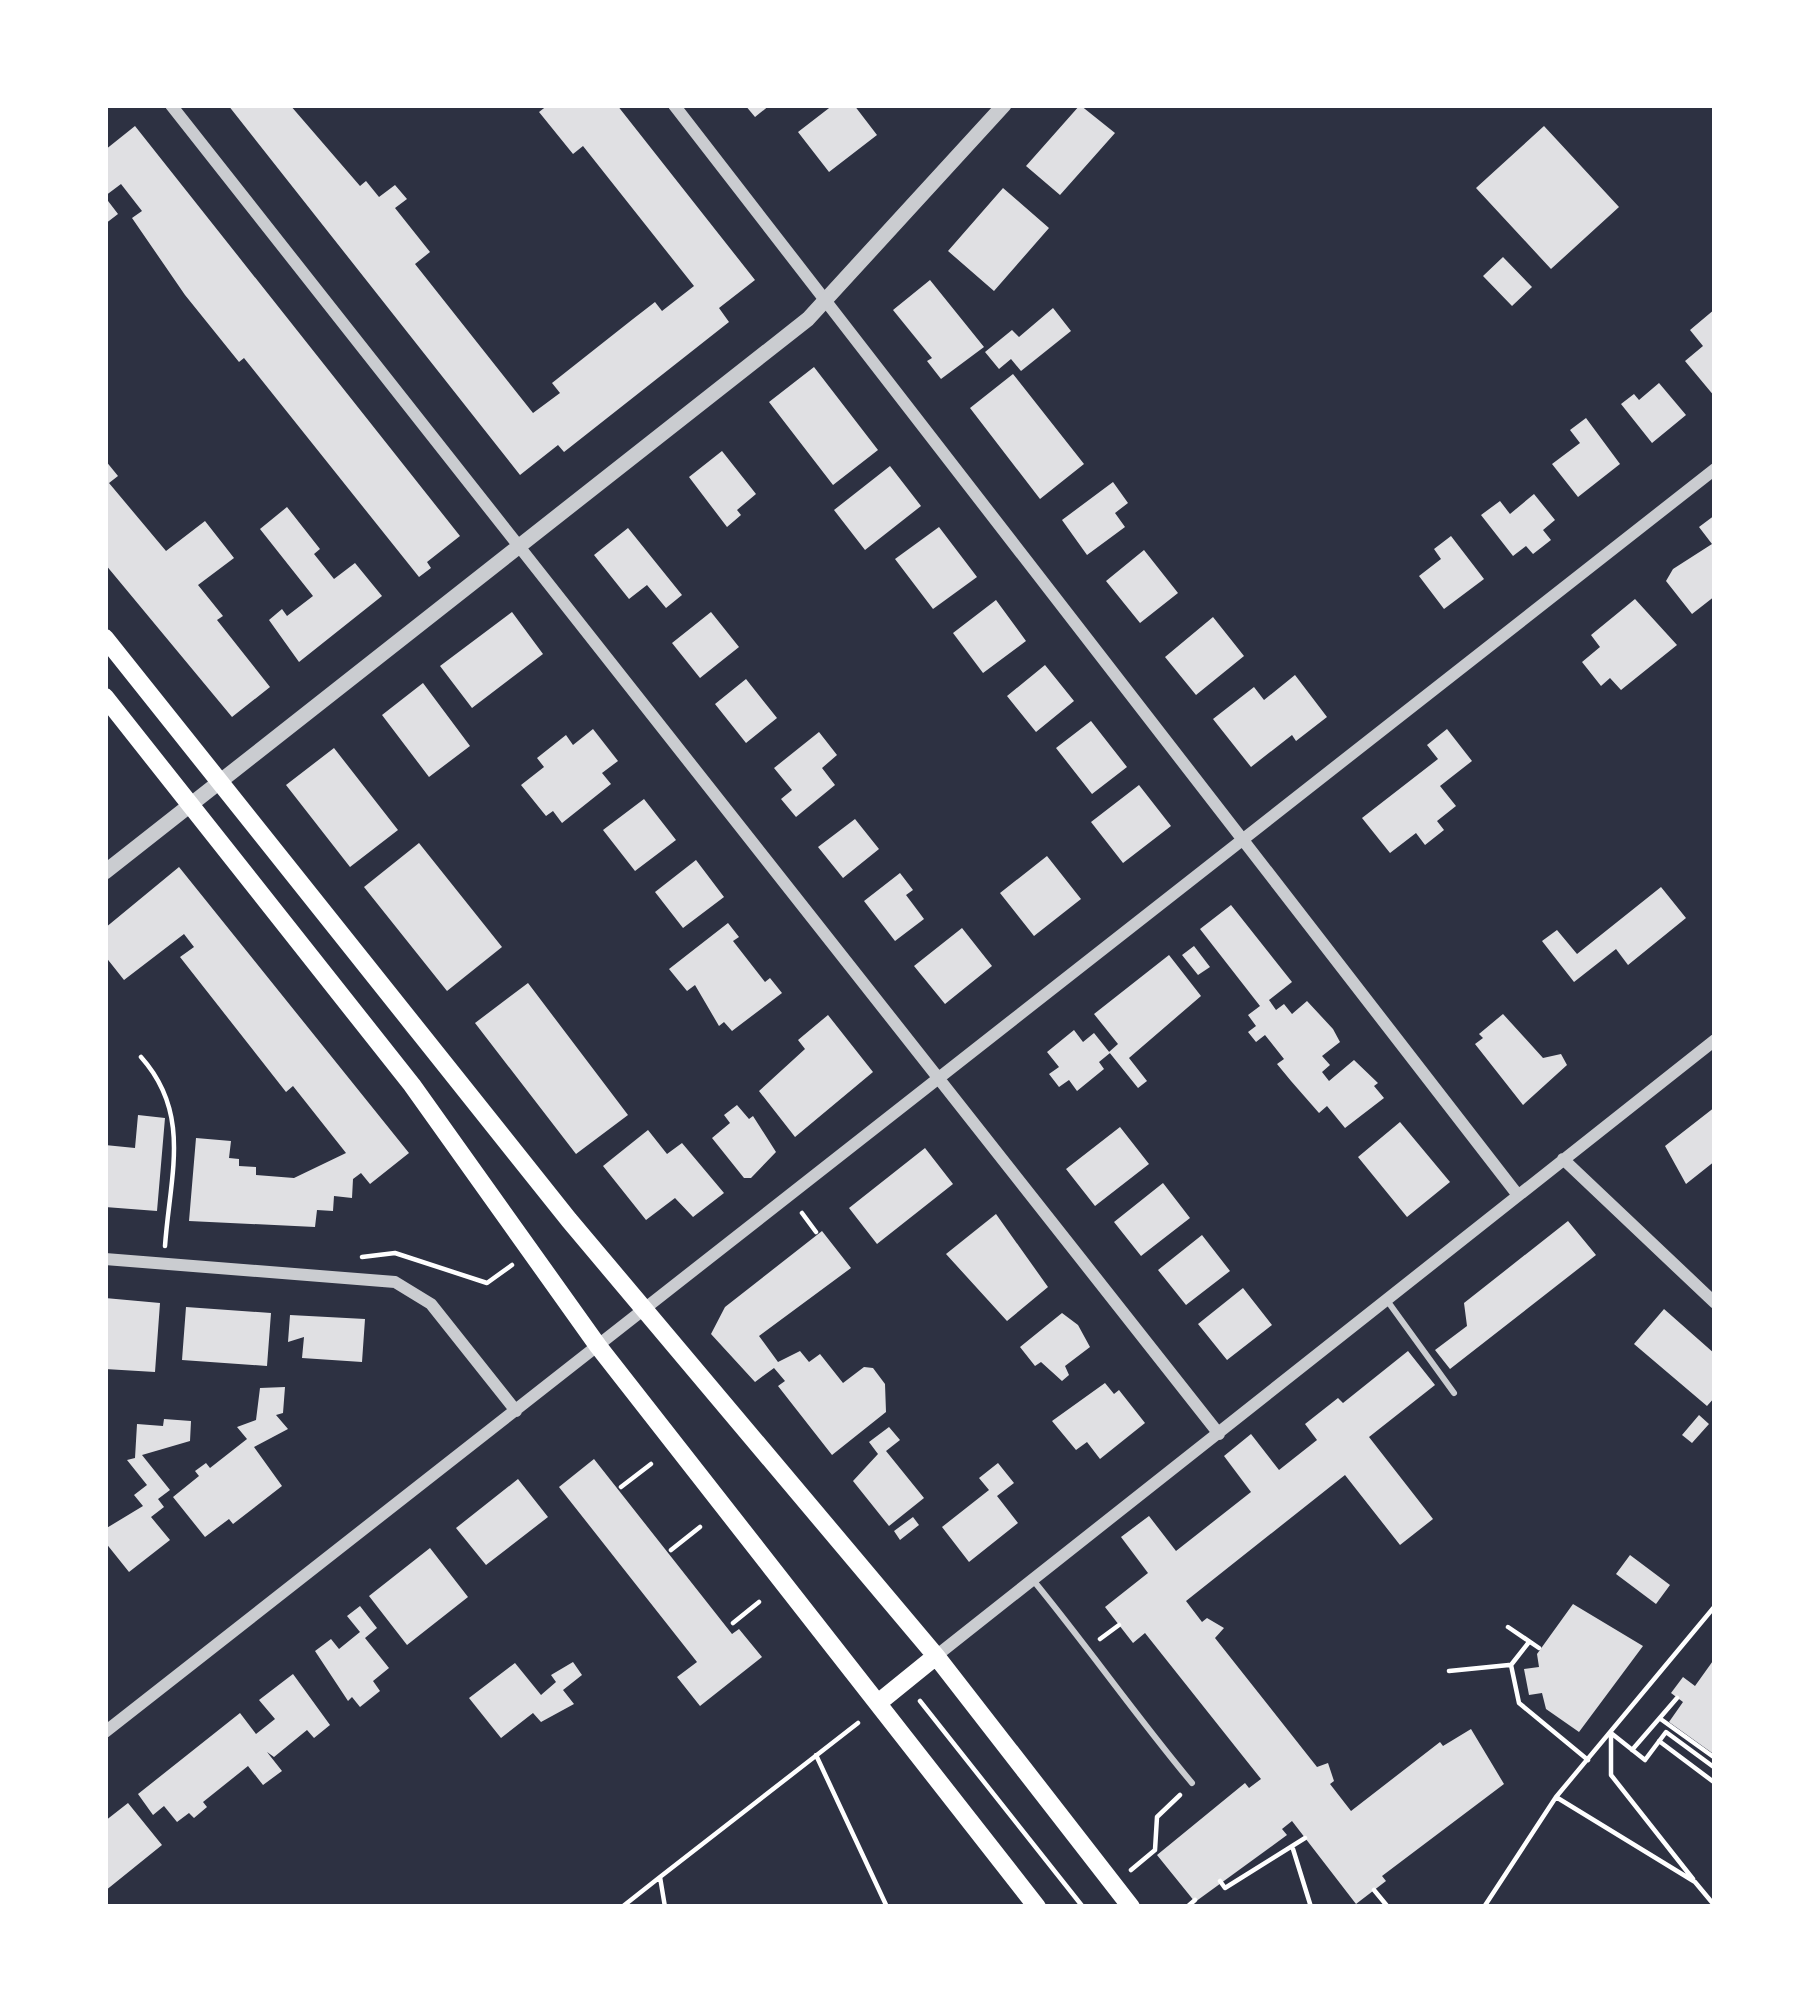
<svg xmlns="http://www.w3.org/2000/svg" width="1820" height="2012" viewBox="0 0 1820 2012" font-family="Lora,serif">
<rect width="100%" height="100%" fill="#2d3142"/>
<path fill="#e0e0e3" d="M228,105H290L360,186L366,181L379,197L395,185L407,199L395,208L430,252L415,264L533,413L560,393L552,383L633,319L655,302L662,311L694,286L583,146L573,154L539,112L548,105H617L755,280L719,308L729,322L564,452L558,445L520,475Z
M745,105H770L755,117Z
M833,105H854L877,135L829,172L798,132Z
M1080,105L1115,133L1060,195L1026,166Z
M135,126L460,536L427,562L431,568L419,577L244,358L239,362L185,295L132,218L142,211L121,184L105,196V150Z
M1544,126L1619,207L1551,269L1476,188Z
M1003,188L1049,228L994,291L948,251Z
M105,197L118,214L105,224Z
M1503,257L1532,287L1512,306L1483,276Z
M930,280L984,347L941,379L927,361L932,358L893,310Z
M1053,308L1071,331L1021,371L1011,359L999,369L985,352L1012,330L1019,337Z
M1715,309V397L1685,361L1703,346L1690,330Z
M814,367L878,450L833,485L769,402Z
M1013,374L1084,464L1040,499L970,408Z
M1659,383L1686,415L1652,443L1621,404L1634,394L1639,400Z
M1586,418L1620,464L1578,497L1552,464L1580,443L1570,430Z
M722,451L756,494L737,510L741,515L727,527L689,477Z
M105,460L118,476L109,483L166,551L205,521L234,558L198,585L223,616L217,620L270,687L232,717L105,564Z
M890,466L921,506L865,550L834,510Z
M1113,482L1128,503L1115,513L1125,527L1087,555L1062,520Z
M1534,494L1555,520L1543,530L1551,540L1533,554L1526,546L1513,556L1481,515L1500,501L1510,514Z
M287,507L320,549L314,554L334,579L355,563L382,596L299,662L269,620L282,609L287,616L313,596L260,529Z
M1715,515V596L1692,614L1666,581L1673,569L1712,544L1699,527Z
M939,527L977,577L933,609L895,559Z
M628,528L682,595L666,608L647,585L629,599L594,555Z
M1451,536L1484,579L1444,609L1419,576L1441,559L1434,549Z
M1144,550L1178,593L1140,623L1106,581Z
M1635,599L1677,645L1621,690L1610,678L1601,686L1582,662L1600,647L1591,635Z
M996,600L1026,641L983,673L953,633Z
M512,612L543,654L472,708L440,666Z
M711,612L739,647L700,678L672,643Z
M1213,617L1244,656L1196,695L1165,657Z
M1045,665L1074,701L1036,732L1007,696Z
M1295,675L1327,717L1296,741L1292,735L1251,767L1213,719L1254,687L1264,700Z
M746,679L777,718L746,743L715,704Z
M423,683L470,746L429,777L382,715Z
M1091,721L1127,767L1092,794L1056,748Z
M593,729L618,761L602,773L611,784L562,823L553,811L546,816L521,785L544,767L537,758L566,735L573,745Z
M1447,729L1472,761L1440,786L1456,806L1437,821L1444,830L1425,845L1416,833L1390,853L1362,818L1438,759L1427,745Z
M819,732L837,755L822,768L835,785L796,817L781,799L792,790L774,768Z
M334,748L398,830L350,867L286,785Z
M1139,785L1171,826L1123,863L1091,822Z
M644,799L676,840L635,871L603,830Z
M855,819L879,849L843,878L818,847Z
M419,843L502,947L447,991L364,887Z
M1047,856L1081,899L1034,936L1000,893Z
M696,860L724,897L683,928L655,892Z
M179,867L409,1153L370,1184L361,1173L353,1179L352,1198L334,1196L333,1211L317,1210L315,1227L189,1221L196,1138L231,1141L229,1158L239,1159V1166L256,1167V1175L294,1178L346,1153L293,1086L286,1092L180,957L194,947L184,934L124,980L105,956V928Z
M900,873L913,890L906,895L924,919L895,941L864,901Z
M1661,887L1686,918L1628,965L1616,949L1574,982L1542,941L1557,930L1577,954Z
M1231,905L1292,982L1269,1000L1276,1010L1284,1004L1292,1014L1307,1001L1333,1029L1340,1042L1322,1056L1330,1065L1322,1072L1329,1081L1354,1060L1378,1083L1374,1086L1384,1098L1345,1128L1327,1106L1319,1113L1291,1081L1277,1064L1284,1059L1265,1035L1256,1042L1248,1032L1256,1026L1248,1015L1260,1006L1200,929Z
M728,923L739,937L733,941L765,982L770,978L782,993L732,1031L724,1022L719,1026L695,985L687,991L669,969Z
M962,928L992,966L945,1004L914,966Z
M1194,946L1210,967L1198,975L1182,955Z
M1169,955L1201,996L1129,1058L1147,1081L1138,1088L1109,1052L1118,1044L1094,1014Z
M528,983L628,1115L576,1154L475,1023Z
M1503,1014L1543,1058L1561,1054L1567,1065L1523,1105L1475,1044L1483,1038L1479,1034Z
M828,1015L873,1072L795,1137L759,1091L805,1049L798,1040Z
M1074,1030L1083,1042L1094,1033L1110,1053L1099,1062L1104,1069L1077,1091L1069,1080L1059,1087L1049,1074L1059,1067L1047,1052Z
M737,1105L749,1119L753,1116L776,1152L751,1178H744L712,1138L730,1123L724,1115Z
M1715,1107V1161L1686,1184L1665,1146Z
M138,1115L165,1118L157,1211L105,1207V1145L135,1148Z
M1400,1122L1450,1182L1407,1217L1358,1157Z
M1120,1127L1149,1164L1095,1206L1066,1169Z
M648,1130L667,1154L682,1143L724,1193L693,1217L675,1198L646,1220L603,1166Z
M925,1148L953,1184L877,1244L849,1208Z
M1163,1183L1190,1218L1141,1256L1114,1222Z
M996,1214L1048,1287L1007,1321L946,1254Z
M1568,1221L1596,1255L1450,1369L1435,1350L1467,1326L1464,1303Z
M822,1231L851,1268L759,1336L778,1362L800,1351L809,1362L820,1354L843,1383L864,1367L873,1368L885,1384L886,1412L832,1455L778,1386L785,1381L774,1368L755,1382L711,1334L725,1307Z
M1202,1235L1230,1271L1186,1305L1158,1270Z
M1243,1288L1272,1325L1227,1360L1198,1324Z
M105,1298L160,1303L155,1372L105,1369Z
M186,1307L271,1313L267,1366L182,1360Z
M1664,1309L1715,1354V1397L1707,1406L1634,1344Z
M1062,1313L1078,1325L1090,1347L1065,1366L1069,1375L1062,1381L1041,1362L1035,1366L1020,1347Z
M290,1315L365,1319L362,1362L302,1358L304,1337L288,1342Z
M1408,1351L1435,1385L1369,1437L1433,1519L1400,1545L1345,1475L1186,1601L1202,1622L1207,1618L1224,1628L1215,1638L1317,1767L1328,1763L1334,1781L1330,1784L1351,1811L1440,1742L1443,1746L1471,1729L1504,1784L1382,1876L1386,1881L1356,1904L1292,1821L1282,1829L1287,1835L1195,1902L1157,1855L1245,1783L1249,1788L1261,1779L1145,1633L1133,1643L1105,1607L1148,1573L1121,1537L1149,1516L1176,1551L1251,1492L1224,1456L1251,1434L1279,1470L1317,1440L1305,1424L1338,1398L1343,1403Z
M1105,1383L1114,1394L1119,1390L1145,1423L1100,1459L1087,1442L1076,1450L1052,1421Z
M285,1387L283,1413L276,1415L288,1429L254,1447L282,1486L233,1524L229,1519L205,1537L173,1497L199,1476L195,1471L206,1463L210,1468L247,1439L237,1427L256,1420L260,1388Z
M1699,1415L1709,1424L1692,1443L1682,1435Z
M164,1419L191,1421L190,1441L142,1455L170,1490L158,1499L164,1507L151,1517L170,1540L129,1572L105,1542V1529L143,1506L134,1495L147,1485L127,1460L135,1458L137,1424L163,1426Z
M889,1427L900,1440L886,1451L924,1498L889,1526L853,1481L878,1454L869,1442Z
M594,1459L732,1634L739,1629L762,1657L700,1706L677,1677L697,1662L559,1487Z
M998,1463L1014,1483L997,1496L1018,1523L969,1562L942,1527L989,1490L979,1478Z
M518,1479L548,1517L486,1565L456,1528Z
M913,1517L919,1525L900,1540L894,1531Z
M430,1548L468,1597L407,1645L369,1596Z
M1630,1555L1670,1585L1656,1604L1616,1574Z
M1573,1604L1643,1646L1579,1732L1546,1709L1542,1693L1529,1695L1524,1669L1539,1667L1537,1654Z
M360,1606L377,1628L365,1638L389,1668L373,1681L380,1691L360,1707L352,1697L348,1701L315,1651L331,1639L339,1649L360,1632L347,1616Z
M1715,1658V1755L1669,1722L1683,1702L1671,1693L1683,1677L1695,1686Z
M573,1662L582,1675L563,1690L574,1704L541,1722L533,1713L501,1738L469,1698L515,1663L541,1695L556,1682L551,1675Z
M293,1674L330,1725L314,1738L307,1730L274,1757L267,1752L282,1771L263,1785L248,1766L203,1802L207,1807L194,1818L189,1813L177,1822L164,1806L153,1815L138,1794L240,1713L256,1734L275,1719L259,1700Z
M128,1803L162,1845L105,1891V1821Z"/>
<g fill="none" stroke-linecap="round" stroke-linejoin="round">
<path stroke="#fff" stroke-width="4.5" d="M141,1057C192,1114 170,1175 165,1246
M802,1213L816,1232
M362,1257L395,1253L487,1283L512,1265
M621,1487L651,1464
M671,1550L700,1527
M733,1623L759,1602
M1508,1627L1539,1648
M1100,1639L1119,1625
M1529,1642L1511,1665L1519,1703L1588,1760
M1449,1671L1509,1665
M920,1701L1083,1907
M1662,1720L1715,1758
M1611,1733V1775L1693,1879
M1611,1733L1645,1760L1666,1732L1715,1768
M1659,1741L1715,1783
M1632,1750L1677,1698
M816,1755L887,1907
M1556,1797L1695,1882L1715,1906
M1293,1849L1311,1907
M1131,1870L1155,1850L1157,1817L1180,1795
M1220,1881L1225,1888L1305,1838
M1374,1890L1388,1907
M622,1907L660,1877
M665,1907L660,1877L858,1723
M1187,1907L1195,1900
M1484,1907L1556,1797L1715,1606"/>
<path stroke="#caccd0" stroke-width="6" d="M1386,1299L1454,1393
M1033,1580C1088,1647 1136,1716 1192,1783"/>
<path stroke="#caccd0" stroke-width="12" d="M171,105L1219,1434
M674,105L1517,1194
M1563,1159L1715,1303
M105,1259L395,1282L431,1304L516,1411
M936,1656L1715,1040
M105,1732L1715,469"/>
<path stroke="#caccd0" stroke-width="15" d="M105,872L808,319L1004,105"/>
<path stroke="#fff" stroke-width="18" d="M105,638L569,1220L936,1656L1131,1907
M105,697L412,1085L598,1346L1037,1907
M878,1703L936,1656"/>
</g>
<rect width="1820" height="2012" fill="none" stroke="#ffffff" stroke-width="216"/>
</svg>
